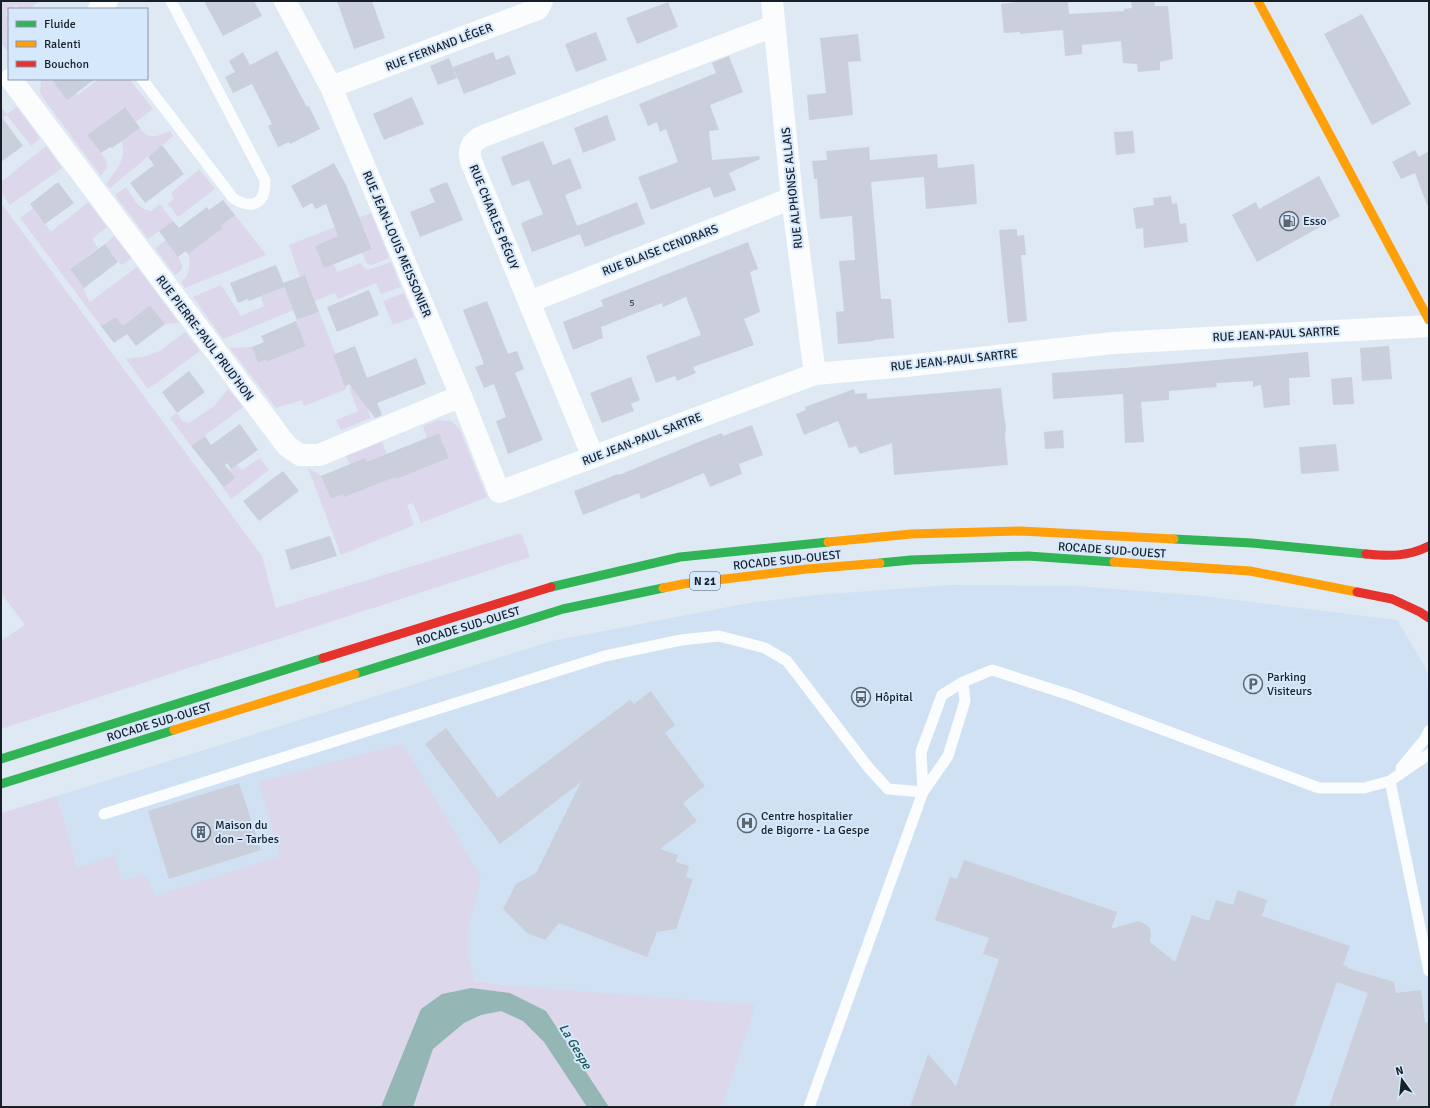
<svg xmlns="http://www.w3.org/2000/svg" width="1430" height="1108" viewBox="0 0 1430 1108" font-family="Signika,sans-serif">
<rect width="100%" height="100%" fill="#dee9f4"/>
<path fill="#d0e1f3" d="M950,585L1077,586L1204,596L1397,620L1427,670L1429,713V1107H618L512,986L448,977L99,950L57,796L552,641L749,603L816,595Z"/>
<path fill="#dcd7eb" d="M1,1H39L29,9H20L16,5L11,9H9V11L5,14L9,19V25L6,27L9,31V53L1,43Z
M41,79H50L54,83L78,95L99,79H129L153,109L136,122L124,107L87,135L106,160L107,168L101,176L43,98L40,92Z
M1,107L7,114L17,107L40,138L31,146L7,115L1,119Z
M140,128C148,140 158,137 170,131L173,136L110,188L106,184C114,173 129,156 121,142Z
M46,146L62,168L10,205L1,193V182Z
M199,169L215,189L178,217L168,204L174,199L171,193Z
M126,187C133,197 138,210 151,211L160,204L173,221L148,239L115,195Z
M88,202L107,227L92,239L98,248L70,269L84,288L86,296L90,302L137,267L179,323L165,324L150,305L123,326L116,317L101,326L20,218L33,208L51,232Z
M1,203L262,556L276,608L521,533L530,557L1,729V641L25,625L1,593Z
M371,213L389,258L372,265L367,264L362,253L372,248L363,226L315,246L323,265L333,261L337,272L361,263L364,268L368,270L391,262L401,287L381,294L376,283L338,299L335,293L315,301L305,275L300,277L289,245Z
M235,215L266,255L185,288L181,282C190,275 191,264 188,254L223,228L221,226Z
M114,236L132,258L121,265L105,244Z
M166,240C170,246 183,261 182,268C181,271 178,273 175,275L155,248Z
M221,285L241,316L264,306L261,297L285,287L294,310L223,339L193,297Z
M404,293L414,317L393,325L383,301Z
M319,312L339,362L336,364L347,389L304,406L302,400L276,408L230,348L252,347L258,363L266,360L267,362L306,346L296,321Z
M185,332L200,351L148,389L126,359L143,357L160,351Z
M358,384L371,418L341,430L336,420L358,411L349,388Z
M228,389L243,407L191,446L170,418L177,413L183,422L189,423L214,406Z
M438,420L451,421L459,428L487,497L421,523L413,503L407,505L414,525L341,555L308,468L321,476L331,499L343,494L344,496L376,484L365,458L350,465L346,456L382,442L395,476L413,472L449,458L439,433L427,438L423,426Z
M260,458L269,470L231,499L217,479L237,465L242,470Z
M402,744L413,761L481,878L469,924L467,950L474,981L512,986L755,1005L722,1107H1V813L57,796L77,868L115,855L122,881L145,875L155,896L280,856L259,782Z"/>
<path fill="#94b7b6" d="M471,988L510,993L546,1011L609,1107H587L544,1042L523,1021L501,1011L481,1015L464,1023L433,1049L413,1107H381L421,1009L442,994Z"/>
<path fill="#cacfdb" d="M204,1H254L262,16L223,36Z
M337,1H372L385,38L354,49Z
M1017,1H1068L1069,14L1124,11V9L1132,8L1131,1H1154L1155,6H1168L1173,59L1160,62V70L1138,72L1137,64L1123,63L1121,41L1082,45V54L1065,56L1063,30L1020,34V32L1004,33L1001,4L1017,2Z
M668,2L678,27L637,44L626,18Z
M1362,14L1411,104L1372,125L1324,34Z
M596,32L607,60L576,72L565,44Z
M858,34L861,61L848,62L853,115L809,120L807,95L826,93L820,38Z
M277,51L307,107L309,106L320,129L290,144L289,142L278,147L268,126L272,124L252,84L233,93L225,77L235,72L229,61L243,52L250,65Z
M493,52L496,60L509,55L516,74L464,94L453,67Z
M729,56L743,92L710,105L719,130L709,131L712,160L759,156L760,159L729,173L736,190L714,198L710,187L651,210L638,177L678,162L666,129L660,132L657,122L648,126L639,104L716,73L712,63Z
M449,58L457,78L438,85L430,66Z
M51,79H95L67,100Z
M412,97L424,124L384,140L373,114Z
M125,107L140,128L112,148L110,147L101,153L87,135Z
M607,115L616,140L583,153L574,128Z
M1,116L23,146L1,162Z
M1133,131L1135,153L1116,155L1114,132Z
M543,141L553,165L570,158L582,188L565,195L577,226L637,202L645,224L585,247L580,234L532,252L521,223L543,214L529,180L512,186L501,157Z
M162,145L184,174L145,203L130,183L154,165L148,157Z
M869,147L870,160L937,154L938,168L974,164L977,204L926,209L924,177L871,182L881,299H891L894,338L874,340V341L838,344L836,312L844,311L839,261L855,260L852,216L820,219L817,179H814L812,161L827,160L826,151Z
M1415,150L1419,157L1429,151V205H1427L1415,173L1401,179L1392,162Z
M334,163L346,185L372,249L324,268L315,246L338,236L326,204L316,209L312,203L303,208L291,186Z
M1319,176L1340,216L1257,262L1232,215L1256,202L1259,209Z
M58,182L74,203L45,224L30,204Z
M447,182L463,220L420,237L410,212L435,202L429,189Z
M1171,196L1172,204L1177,203L1180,224L1186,223L1188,242L1144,248L1143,228L1136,229L1133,208L1154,205L1153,198Z
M223,200L235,215L221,226L223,228L188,254L186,251L178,257L159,231L173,221L179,228L207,207L209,210Z
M1017,229V236L1024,235L1026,255H1021L1027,321L1008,323L999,230Z
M748,242L758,269L750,272L760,312L744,319L754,345L693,367L696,373L677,381L675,376L656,383L646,356L701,335L686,297L663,307L662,303L601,327L603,338L573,350L563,322L603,306L601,300Z
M105,244L118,262L84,288L70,269Z
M276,265L285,287L249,301L248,299L238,303L230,283Z
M305,275L319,312L297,320L283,283Z
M369,290L379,315L337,332L327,307Z
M487,301L508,354L517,351L524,369L515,373L543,440L508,454L496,421L506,417L494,384L484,388L475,367L484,364L463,310Z
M150,305L165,324L136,346L127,334L114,343L101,326L116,317L123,326Z
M296,321L306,346L267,362L266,360L258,363L252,347L264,342L261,336Z
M355,346L367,378L416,358L426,384L377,403L382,415L375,418L349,384L345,387L333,355Z
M1389,346L1392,379L1362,381L1360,348Z
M1308,352L1310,377L1289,378L1290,405L1264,408L1261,385L1253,387V381L1216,383L1217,387L1169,391V400L1141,402L1144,442L1125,443L1123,394L1053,399L1052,373L1124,368Z
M189,371L205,392L177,413L162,392Z
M631,377L640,400L631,404L634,411L602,423L590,393Z
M1352,377L1354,404L1333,405L1331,379Z
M1001,388L1004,416L1006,426L1005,437L1008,465L894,475L892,443L860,454L856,446L849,448L838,421L804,435L796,414L806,410L805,407L854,389L855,394L867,393V399Z
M240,424L258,450L231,469L227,463L225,465L235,478L224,487L191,446L205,436L211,445Z
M752,425L763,455L739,464L742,474L710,487L704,473L641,499L639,493L583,515L574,491L618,474L619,475L706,439L722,433L723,436Z
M1063,430L1064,448L1045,449L1044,432Z
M439,433L449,458L396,479L395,477L344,497L343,494L331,499L321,476L365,458L367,462Z
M1336,444L1339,471L1301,474L1299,447Z
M283,471L299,491L259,521L243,501Z
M330,536L337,556L291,570L285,550Z
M651,691L675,725L665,733L705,786L683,803L697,821L660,849L678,855L676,862L689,866L686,877L693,879L676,929L657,932L647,957L559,923L545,940L527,933L503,909L516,884L536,873L581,782L500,844L425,744L446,728L498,798L630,700L634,704Z
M239,783L261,850L169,879L148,811Z
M964,860L1117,912L1111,929L1138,921L1143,923L1149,927L1151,933L1150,942L1175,962L1192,915L1209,921L1216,900L1233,905L1238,890L1267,900L1262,916L1350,946L1343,965L1348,966L1347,968L1394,982L1396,993L1421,990L1425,1023L1429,1022V1107H1329L1368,993L1337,982L1294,1107H910L928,1054L956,1086L999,959L983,954L989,938L935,920L950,877L957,879Z"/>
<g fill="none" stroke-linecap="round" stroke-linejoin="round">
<path stroke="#fafcfd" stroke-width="11" d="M142,79L233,198C253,211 266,203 265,180L171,1
M1401,768L1425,739L1429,731
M1390,781L1429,971
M923,792L921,752L942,695L963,682L992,670L1073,696L1319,788H1364L1390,781L1429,754
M104,814L605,656L681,640L719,636L765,648L787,661L868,767L888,789L923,792
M809,1107L923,792L948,756L965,701L963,682"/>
<path stroke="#fafcfd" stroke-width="22" d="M285,1L331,87L461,396L499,492L815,374L906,366L1113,343L1429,326
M772,1L792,198L815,374
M99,9L107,1
M11,79L287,446L300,455H319L461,396
M331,87L538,9L542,1
M529,302L792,198
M593,457L471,161C468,149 471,143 481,137L774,26"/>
<path stroke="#30b455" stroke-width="9" d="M1174,539L1252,543L1366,554
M880,563L911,560L1028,556L1114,562
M551,587L680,557L828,542
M355,674L563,609L663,588
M1,759L323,658
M1,784L174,730"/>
<path stroke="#ff9f0a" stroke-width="9" d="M1258,1L1429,320
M828,542L911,534L1021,531L1174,539
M1114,562L1250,571L1357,592
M663,588L683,584L807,569L880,563
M174,730L355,674"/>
<path stroke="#e5322d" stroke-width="9" d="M1366,554C1389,556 1408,557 1429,546
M1357,592L1392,599L1420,612L1429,618
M323,658L551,587"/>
</g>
<defs>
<g id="fuel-ring" transform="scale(1)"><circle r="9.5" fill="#d6e8fc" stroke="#5d666f" stroke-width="1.5"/><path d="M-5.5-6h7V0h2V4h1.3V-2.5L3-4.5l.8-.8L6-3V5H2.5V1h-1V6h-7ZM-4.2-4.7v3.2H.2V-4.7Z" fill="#5d666f"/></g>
<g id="parking-ring" transform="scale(1)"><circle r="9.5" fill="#d6e8fc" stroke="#5d666f" stroke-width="1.5"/><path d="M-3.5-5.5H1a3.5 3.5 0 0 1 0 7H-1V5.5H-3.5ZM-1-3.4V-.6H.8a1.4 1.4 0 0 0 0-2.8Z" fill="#5d666f"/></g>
<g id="bus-ring" transform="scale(1)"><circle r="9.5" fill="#d6e8fc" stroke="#5d666f" stroke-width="1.5"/><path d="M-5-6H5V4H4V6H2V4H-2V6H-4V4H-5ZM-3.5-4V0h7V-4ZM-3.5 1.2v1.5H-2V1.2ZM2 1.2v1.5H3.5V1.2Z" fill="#5d666f"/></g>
<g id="hospital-ring" transform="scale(1)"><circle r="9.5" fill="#d6e8fc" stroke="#5d666f" stroke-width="1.5"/><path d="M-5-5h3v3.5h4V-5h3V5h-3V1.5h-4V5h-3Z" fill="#5d666f"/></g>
<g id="building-ring" transform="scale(1)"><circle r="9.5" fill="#d6e8fc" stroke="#5d666f" stroke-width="1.5"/><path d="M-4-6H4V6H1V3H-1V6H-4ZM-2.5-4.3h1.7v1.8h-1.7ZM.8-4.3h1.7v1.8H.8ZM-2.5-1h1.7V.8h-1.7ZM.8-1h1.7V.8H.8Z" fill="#5d666f"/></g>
</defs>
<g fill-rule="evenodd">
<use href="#fuel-ring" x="1289" y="221"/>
<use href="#parking-ring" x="1253" y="684"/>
<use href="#bus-ring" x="861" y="697"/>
<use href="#hospital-ring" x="747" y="823"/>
<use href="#building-ring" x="201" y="832"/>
</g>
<g text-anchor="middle" stroke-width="4" stroke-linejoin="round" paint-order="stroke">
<g font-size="10" fill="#444b55">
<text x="632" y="306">5</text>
</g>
<rect fill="#d6e8fc" stroke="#505b68" stroke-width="1" x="690" y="572" width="30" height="18" rx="3"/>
<g font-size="11" font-weight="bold" fill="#171f28">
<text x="705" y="585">N 21</text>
</g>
<g font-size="12" fill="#171f28" stroke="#d6e8fc">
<text transform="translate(439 47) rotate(-21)" y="4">RUE FERNAND LÉGER</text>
<text transform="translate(792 188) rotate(-96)" y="4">RUE ALPHONSE ALLAIS</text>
<text transform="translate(494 217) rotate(68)" y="4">RUE CHARLES PÉGUY</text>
<text transform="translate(397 244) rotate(67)" y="4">RUE JEAN-LOUIS MEISSONIER</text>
<text transform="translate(660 250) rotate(-21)" y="4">RUE BLAISE CENDRARS</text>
<text transform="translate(1276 334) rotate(-3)" y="4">RUE JEAN-PAUL SARTRE</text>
<text transform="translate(205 338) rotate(53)" y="4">RUE PIERRE-PAUL PRUD'HON</text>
<text transform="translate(954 360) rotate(-6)" y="4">RUE JEAN-PAUL SARTRE</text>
<text transform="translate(642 439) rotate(-21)" y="4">RUE JEAN-PAUL SARTRE</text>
<text transform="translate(1112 550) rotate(4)" y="4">ROCADE SUD-OUEST</text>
<text transform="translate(787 560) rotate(-6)" y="4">ROCADE SUD-OUEST</text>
<text transform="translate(468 626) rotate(-17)" y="4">ROCADE SUD-OUEST</text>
<text transform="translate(159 722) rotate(-17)" y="4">ROCADE SUD-OUEST</text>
</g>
<g font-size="12" fill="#171f28" stroke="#d6e8fc" text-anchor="start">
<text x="1303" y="225">Esso</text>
<text x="1267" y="681">Parking<tspan x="1267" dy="14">Visiteurs</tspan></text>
<text x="875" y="701">Hôpital</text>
<text x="761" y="820">Centre hospitalier<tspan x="761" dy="14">de Bigorre - La Gespe</tspan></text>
<text x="215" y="829">Maison du<tspan x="215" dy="14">don – Tarbes</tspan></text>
</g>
<g font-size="13" font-style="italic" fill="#14544e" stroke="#d6e8fc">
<text transform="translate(576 1046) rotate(59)" y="5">La Gespe</text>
</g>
</g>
<rect width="1430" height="1108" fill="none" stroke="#171f28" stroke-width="4"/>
<rect x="8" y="8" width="140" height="72" fill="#d6e8fc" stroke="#8a98a7"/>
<rect x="16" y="21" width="20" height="6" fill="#30b455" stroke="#8a98a7"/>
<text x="44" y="28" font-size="12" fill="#171f28">Fluide</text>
<rect x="16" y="41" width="20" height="6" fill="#ff9f0a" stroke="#8a98a7"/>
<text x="44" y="48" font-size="12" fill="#171f28">Ralenti</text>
<rect x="16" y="61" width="20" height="6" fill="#e5322d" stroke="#8a98a7"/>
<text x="44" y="68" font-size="12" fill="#171f28">Bouchon</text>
<g transform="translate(1402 1080) rotate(345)" stroke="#d6e8fc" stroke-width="3" paint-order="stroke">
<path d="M0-3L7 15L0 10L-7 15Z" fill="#171f28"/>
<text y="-6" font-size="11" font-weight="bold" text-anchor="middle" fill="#171f28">N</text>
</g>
</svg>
